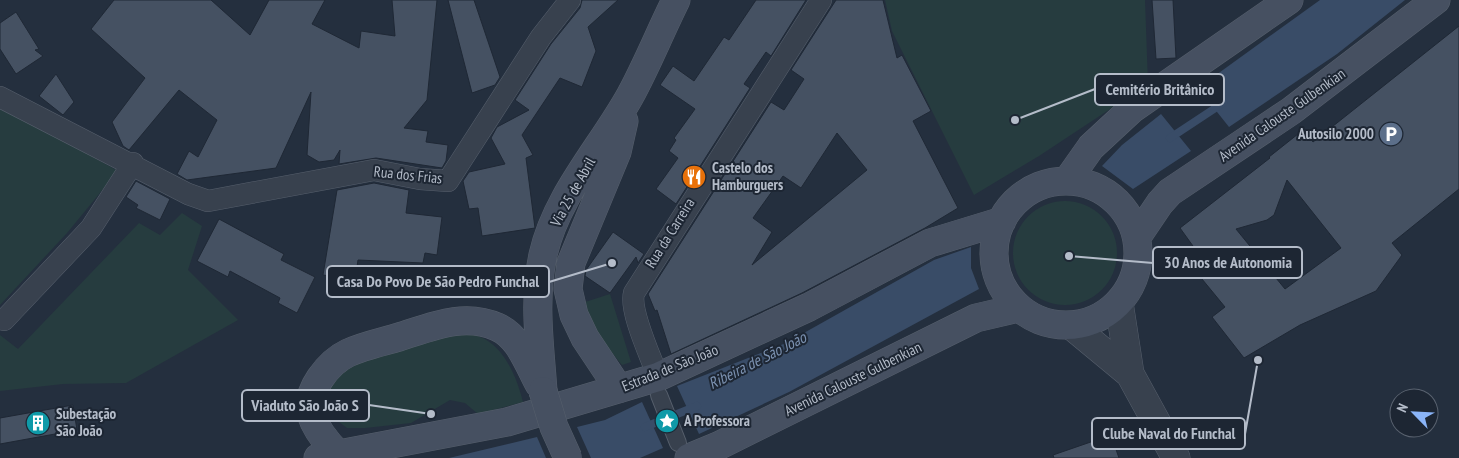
<svg xmlns="http://www.w3.org/2000/svg" width="1459" height="458" viewBox="0 0 1459 458" font-family="'PT Sans Narrow',sans-serif">
<rect width="100%" height="100%" fill="#242f3e"/>
<path fill="#263c3f" d="M885,0H1145L1148,84L1039,156L974,195L892,31Z
M0,105L118,171L67,233L0,305Z
M1013 253a52 52 0 1 1 104 0a52 52 0 1 1-104 0Z
M182,213L202,226L188,270L238,320L126,383L63,384L0,391V335L18,349L139,223L160,235Z
M610,294L631,362L622,365L594,331L582,303Z
M441,333C450,333 460,332 469,334C501,338 516,374 523,402L478,414L465,403L450,400L411,423L365,428H347L339,422L330,409L327,393L332,378L351,363Z"/>
<path fill="#394c67" d="M1320,0H1405L1337,54L1229,127L1198,88Z
M1161,114L1191,151L1133,189L1102,166L1122,145Z
M971,247V268L979,289L789,392L699,434L677,386L786,343L934,260Z
M642,402L663,448L640,458H591L577,427L605,420Z
M537,437L546,458H449Z"/>
<g fill="none" stroke-linecap="round" stroke-linejoin="round">
<path stroke="#394c67" stroke-width="8" d="M1170,138L1223,103
M645,427L697,406"/>
</g>
<path fill="#455162" stroke="#1f2835" fill-rule="evenodd" d="M114,0H211L250,35L269,0H325L312,24L359,48L361,31L395,36L392,0H437L427,100L404,128L428,131L426,142L448,145L446,161L442,168L376,158L339,164L340,150L334,160L319,162L307,155L311,92L276,168L187,180L177,174L189,151L198,157L217,120L179,90L129,150L123,146L112,122L145,78L91,29Z
M448,0H474L500,77L495,85L472,93Z
M582,0H618L588,27L596,51L582,87L560,78L522,135L533,155L526,158L535,228L482,236L478,208L469,209L463,181L469,172L505,164L491,138L497,127L529,110L515,100L551,44L580,8Z
M756,0H806L771,56L766,52L744,84L750,88L676,204L656,189L678,158L669,151L676,140L674,138L695,109L660,85L673,66L694,81L724,37L729,40Z
M836,0H883L897,58L902,55L931,111L913,121L958,208L925,228L802,293L671,354L657,310L655,311L648,294L771,102L784,110L804,79L791,70ZM837,133L867,170L752,265L772,232L753,218L783,176L801,188Z
M1152,0H1173L1176,58L1156,59Z
M16,12L39,49L35,50L43,56L16,74L0,49V23Z
M1459,26V189L1392,243L1402,255L1376,291L1300,325L1244,358L1212,317L1225,307L1188,262L1198,253L1180,228L1270,158L1269,157L1303,130L1313,142ZM1287,180L1341,248L1285,289L1236,229L1267,220L1274,215Z
M56,74L74,102L63,115L39,96Z
M136,181L170,199L160,220L136,208L138,205L126,197Z
M374,183L409,190L406,213L442,217L437,255L425,253L423,263L358,260L355,280L323,275L337,190Z
M219,219L284,254L281,260L315,277L297,313L278,303L280,298L230,271L228,277L197,261Z
M613,232L644,254L638,263L636,257L610,293L585,276L586,270Z
M73,405L77,430L0,444V418Z
M1111,435L1119,458H1054L1053,455Z"/>
<g fill="none" stroke-linecap="round" stroke-linejoin="round">
<g stroke="#565f6c" stroke-width="18">
<path id="pedestrian" d="M659,395L678,443"/>
</g>
<g stroke="#565f6c" stroke-width="22">
<path id="minor" d="M0,97L188,194L208,201L374,170L420,179L448,181L541,37L570,0
M4,320L91,228L133,163
M658,377C651,357 629,311 634,293L821,0"/>
</g>
<g stroke="#565f6c" stroke-width="29">
<path id="tertiary" d="M1119,303L1130,374L1176,458
M1072,326L1130,374"/>
</g>
<g stroke="#565f6c" stroke-width="29">
<path id="secondary" d="M1067,181L1091,147L1132,109L1289,0
M994 253a72 72 0 1 1 144 0a72 72 0 1 1-144 0Z
M1137,237L1160,203L1170,192L1291,111L1436,0
M619,389L585,338L574,315L568,289L571,263L617,152L624,121
M543,391C540,346 533,300 543,255C556,196 601,148 630,96C647,65 660,32 676,0
M338,454C327,443 316,430 311,414C305,391 329,362 348,353C363,346 382,342 399,337C431,327 464,312 497,327C519,336 528,364 539,384
M318,458L507,422L658,377L809,307L930,243L1002,221
M689,458L718,446L976,318L1019,308"/>
</g>
<use href="#pedestrian" stroke="#38414e" stroke-width="16"/>
<use href="#minor" stroke="#38414e" stroke-width="21"/>
<use href="#tertiary" stroke="#38414e" stroke-width="28"/>
<use href="#secondary" stroke="#465061" stroke-width="28"/>
<g stroke="#565f6c" stroke-width="29" stroke-linecap="butt">
<path id="secondary-bridge" d="M543,391L554,427L568,458"/>
</g>
<use href="#secondary-bridge" stroke="#465061" stroke-width="28"/>
</g>
<defs>
<g id="parking-disc" transform="scale(1.25)"><circle r="9.5" fill="#5c6f8a" stroke="#1d2633"/><path d="M-3.5-5.5H1a3.5 3.5 0 0 1 0 7H-1V5.5H-3.5ZM-1-3.4V-.6H.8a1.4 1.4 0 0 0 0-2.8Z" fill="#fff"/></g>
<g id="restaurant-disc" transform="scale(1.25)"><circle r="9.5" fill="#e8710a" stroke="#1d2633"/><path d="M-5-6h1v4h1v-4h1v4h1v-4h1v5L-1.5 .5V6h-2V.5L-5-1ZM5-6V6H3V1.5H1.5Q1.5-4 5-6Z" fill="#fff"/></g>
<g id="sight-disc" transform="scale(1.25)"><circle r="9.5" fill="#0f9aa8" stroke="#1d2633"/><path d="M0-6L1.8-2.2L6-1.7L2.9 1.2L3.7 5.4L0 3.3L-3.7 5.4L-2.9 1.2L-6-1.7L-1.8-2.2Z" fill="#fff"/></g>
<g id="building-disc" transform="scale(1.25)"><circle r="9.5" fill="#0f9aa8" stroke="#1d2633"/><path d="M-4-6H4V6H1V3H-1V6H-4ZM-2.5-4.3h1.7v1.8h-1.7ZM.8-4.3h1.7v1.8H.8ZM-2.5-1h1.7V.8h-1.7ZM.8-1h1.7V.8H.8Z" fill="#fff"/></g>
</defs>
<g fill-rule="evenodd">
<use href="#parking-disc" x="1391" y="134"/>
<use href="#restaurant-disc" x="694" y="177"/>
<use href="#sight-disc" x="667" y="421"/>
<use href="#building-disc" x="38" y="423"/>
</g>
<g text-anchor="middle" stroke-width="4" stroke-linejoin="round" paint-order="stroke">
<g font-size="15" fill="#b4bcc9" stroke="#1d2633">
<text transform="translate(1282 115) rotate(-35)" y="5">Avenida Calouste Gulbenkian</text>
<text transform="translate(408 175) rotate(6)" y="5">Rua dos Frias</text>
<text transform="translate(573 192) rotate(-61)" y="5">Via 25 de Abril</text>
<text transform="translate(670 233) rotate(-58)" y="5">Rua da Carreira</text>
<text transform="translate(670 368) rotate(-22)" y="5">Estrada de São João</text>
<text transform="translate(853 379) rotate(-26)" y="5">Avenida Calouste Gulbenkian</text>
</g>
<g font-size="15" font-weight="bold" fill="#b4bcc9" stroke="#1d2633" text-anchor="start">
<text x="1374" y="139" text-anchor="end">Autosilo 2000</text>
<text x="712" y="173">Castelo dos<tspan x="712" dy="17">Hamburguers</tspan></text>
<text x="56" y="419">Subestação<tspan x="56" dy="17">São João</tspan></text>
<text x="684" y="426">A Professora</text>
</g>
<g font-size="16" font-style="italic" fill="#7c92b1" stroke="#1d2633">
<text transform="translate(757 360) rotate(-27)" y="6">Ribeira de São João</text>
</g>
</g>
<path fill="none" stroke="#b4bcc9" stroke-width="2" d="M1015 120L1095 89M1069 256L1153 263M612 263L549 282M431 414L369 405M1258 360L1245 434"/>
<g fill="#b4bcc9" stroke="#1d2633" stroke-width="2">
<circle cx="1015" cy="120" r="5"/>
<circle cx="1069" cy="256" r="5"/>
<circle cx="612" cy="263" r="5"/>
<circle cx="431" cy="414" r="5"/>
<circle cx="1258" cy="360" r="5"/>
</g>
<g fill="#1d2633" stroke="#b4bcc9" stroke-width="2">
<rect x="1095" y="74" width="129" height="31" rx="5"/>
<rect x="1153" y="247" width="149" height="31" rx="5"/>
<rect x="327" y="266" width="222" height="31" rx="5"/>
<rect x="242" y="390" width="127" height="31" rx="5"/>
<rect x="1092" y="418" width="153" height="31" rx="5"/>
</g>
<g font-size="16" text-anchor="middle" font-weight="bold" fill="#b4bcc9">
<text x="1160" y="95">Cemitério Britânico</text>
<text x="1228" y="268">30 Anos de Autonomia</text>
<text x="438" y="287">Casa Do Povo De São Pedro Funchal</text>
<text x="305" y="411">Viaduto São João S</text>
<text x="1169" y="439">Clube Naval do Funchal</text>
</g>
<g transform="translate(1414 413) rotate(294)"><circle r="24" fill="#1d2633" stroke="#59626f"/>
<path d="M0-4L9 19L0 12L-9 19Z" fill="#8ab4f8"/>
<text y="-8" font-size="14" font-weight="bold" text-anchor="middle" fill="#b4bcc9">N</text>
</g>
</svg>
